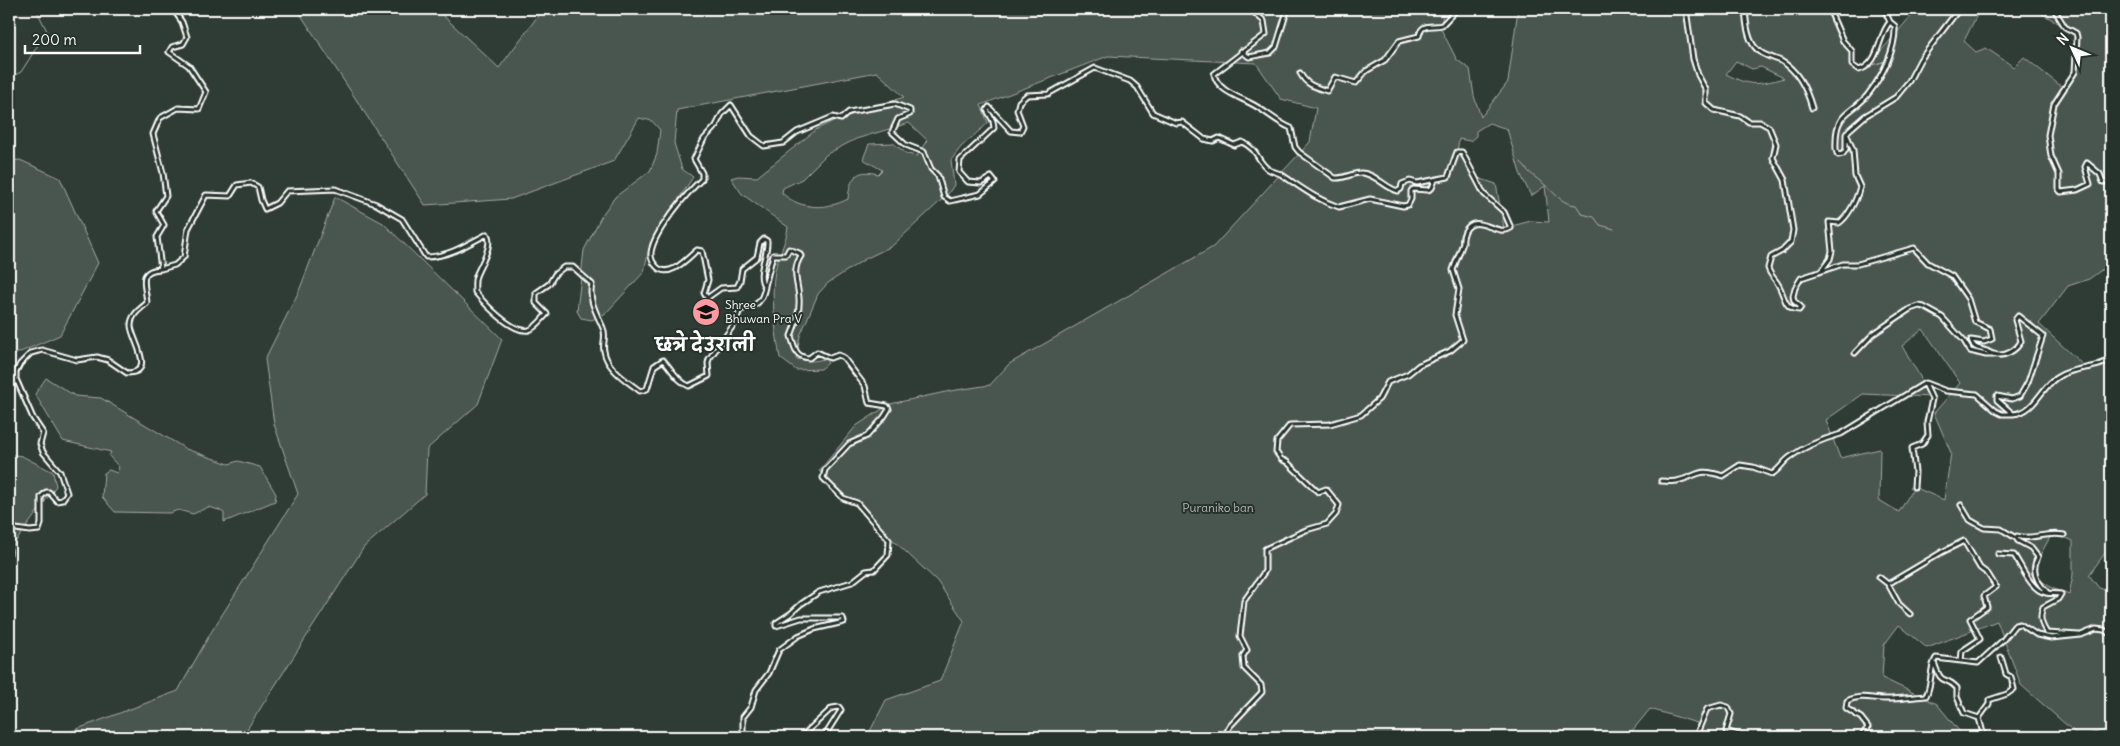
<svg xmlns="http://www.w3.org/2000/svg" width="2120" height="746" viewBox="0 0 2120 746" font-family="Delius,'Playpen Sans Deva',sans-serif">
<rect width="100%" height="100%" fill="#2f3b35"/>
<filter id="ink" filterUnits="userSpaceOnUse"><feTurbulence type="fractalNoise" baseFrequency=".02" numOctaves="2"/><feDisplacementMap in="SourceGraphic" scale="10" xChannelSelector="R" yChannelSelector="G"/><feConvolveMatrix kernelMatrix="1 2 1 2 8 2 1 2 1" color-interpolation-filters="sRGB"/></filter>
<g filter="url(#ink)">
<path fill="#3c4842" d="M698,302L716,303L712,315L704,325L697,318Z"/>
<path fill="#4a544f" stroke="#a4aaa7" fill-rule="evenodd" d="M297,9H436L499,68L543,9H759L770,15L819,9H1440L1443,12L1441,29L1457,60L1470,69L1474,96L1481,117L1508,82L1518,9H1715L1717,11L1719,9H1829L1843,41L1852,51V65L1859,69L1886,61L1868,66L1917,9H1980L1964,41L1976,52L1986,48L2014,67L2024,57L2062,87L2075,72L2076,33L2037,11L2029,9H2111V263L2089,279L2068,286L2039,324L2085,367L2111,356V545L2089,575L2099,588L2111,592V728L2080,737L2021,685L1997,621L1927,648L1899,625L1884,645L1882,678L1937,704L1964,737H1695L1697,723L1650,709L1627,737H867L886,700L940,681L964,621L937,581L819,471L856,426L890,404L950,391L990,385L1009,364L1213,247L1310,142L1316,108L1281,99L1256,63L1108,56L981,105L988,123L961,147L951,160L954,185L948,194L892,246L865,259L828,283L818,294L800,336L796,359L813,361L825,359L828,363L821,369L796,370L780,358C776,334 770,294 775,271C778,255 786,243 788,227L742,194L731,178L738,176L757,177L817,129L831,122L904,97L877,72L677,110L674,143L682,169L693,177L650,243L644,272L606,313L592,320L581,318L577,311L584,250L602,215L615,197L650,171L657,154L660,130L652,121L639,118L614,161L511,199L425,205ZM1736,61L1752,69L1761,67L1784,78C1757,85 1751,87 1726,74ZM909,123L927,140L917,156L907,154L893,143L869,144L863,159L882,170L878,174C856,168 850,178 848,199C827,210 800,210 782,193L783,188L802,179L827,154L856,139ZM1489,123L1507,129L1520,173L1531,196L1545,186L1549,222L1531,221L1504,228L1496,184L1475,177L1457,152L1459,139L1470,141L1476,136V131ZM1923,329L1960,383L1934,413L1951,453L1944,500L1914,487L1899,512L1879,500L1880,449L1840,458L1826,420L1863,394L1932,397L1902,346ZM2053,532L2073,541V575L2069,595L2052,588L2030,573Z
M20,160L60,178L98,263L60,335L9,357V161Z
M335,197L383,223L502,339L478,404L427,449L425,494L364,547L242,737H64L72,731L178,691L210,634L298,494L274,424L265,359L299,291Z
M46,378L75,396L101,398L186,449L229,464L238,461L260,467L276,494L275,501L224,522V513L219,510L208,507L193,514L178,510L170,513L115,512L102,497L104,473L109,470L117,473L119,467L109,456L111,452L63,441L35,394Z
M9,454L22,456L53,472L56,486L9,551Z"/>
<g fill="none" stroke-linecap="round" stroke-linejoin="round">
<path stroke="#a9afac" stroke-width="1" d="M9,78L21,72L47,31L36,9
M1521,162C1527,172 1535,177 1544,184C1555,193 1561,204 1576,205L1582,214L1594,217L1600,225L1614,229"/>
<g stroke="#fff" stroke-width="7">
<path id="street" d="M173,9L182,22L187,37L183,44L172,47L169,52L189,66L206,92L199,109L178,108L160,118L153,134L163,173L166,196L156,211L164,225L157,237L161,269L175,265L184,257L188,229L206,195L230,196L237,185L251,183L258,187L261,200L265,209L277,203L287,191L335,189L376,204L402,219L426,257C448,257 468,244 487,234C494,245 480,265 476,276C474,281 475,287 475,292C485,304 513,334 529,330C536,328 542,319 547,314L536,303V293L549,284L555,274L564,267H573L592,284C588,300 597,314 603,328C607,336 602,343 604,351C607,369 627,381 640,391L647,389L654,366L663,360C672,369 677,381 689,386L709,376L708,363L709,359L735,323L740,310C756,305 761,305 765,287C755,275 768,256 767,241L764,239L760,243L757,257L742,269L740,281L737,287L721,288L707,298L704,293L708,280L702,251L697,250C687,259 668,280 656,266C651,261 650,254 652,248C657,228 687,193 702,179V173L694,159L704,139L716,126L722,114L731,105L751,136L764,146L783,143L797,132L833,117L841,119L849,112L895,104L910,110V114L898,119L892,132L906,145L924,152L931,169L938,176L944,197L950,201L980,194L995,182L991,177L981,183L968,182L959,172L960,160L994,128L993,121L987,110L989,107L1011,131L1020,132L1023,126L1017,110L1019,102L1027,95L1048,94L1095,68L1130,81L1137,87L1153,113L1176,123L1182,122L1204,139L1213,141L1219,138L1234,145L1242,142C1259,150 1256,160 1268,169C1272,172 1278,172 1282,175C1302,188 1315,199 1339,207L1370,199L1403,206L1408,205L1411,199V191L1413,189L1428,190L1432,188L1435,180
M1686,9L1693,59L1698,75L1706,90V103L1714,110L1740,116L1749,122H1760L1769,127L1776,144L1773,158L1785,180L1793,230L1791,242L1782,251L1771,257L1768,268C1770,276 1776,279 1779,286C1785,297 1784,309 1799,310L1801,307L1794,301L1793,296L1795,288L1801,278L1843,264H1858L1914,248L1928,263L1952,276L1968,299L1975,322L1990,329L1992,339L1984,342L1971,340C1973,349 1979,348 1987,351C1989,352 1991,354 1994,354C2004,358 2017,350 2021,341L2015,320L2018,316L2043,336L2028,382L2020,396L2012,399L1997,396V400L2013,414C2035,412 2040,389 2056,378C2075,365 2098,371 2111,358
M1745,9C1746,21 1747,36 1754,46C1760,55 1772,57 1781,61C1799,71 1807,90 1812,108
M1829,9L1843,41L1852,51V65L1859,70C1881,63 1877,36 1890,22
M1884,9L1890,22L1895,26C1896,49 1883,75 1869,93C1855,113 1836,110 1836,141C1836,147 1835,151 1838,155L1843,154L1846,149V134L1849,130L1865,116L1896,97L1909,81L1920,60L1959,9
M2054,9L2065,27L2076,33L2077,37L2075,72L2054,104L2048,135L2051,156L2059,174V190L2061,192L2077,190L2090,184L2085,167L2087,163L2100,174L2103,182H2111
M1241,51L1249,57L1270,53L1276,47L1287,11L1285,9
M1300,73C1306,85 1315,87 1327,91L1335,77L1356,83L1366,71L1385,60L1399,41L1419,36C1422,22 1432,28 1442,25L1457,9
M1821,271L1830,259L1832,251L1829,222L1839,223C1850,215 1856,200 1860,187L1855,176L1853,150L1847,135
M1855,353L1873,334L1910,309L1919,306L1924,307L1942,317L1964,341L1970,351L1986,355H1994
M1661,481C1666,481 1672,482 1677,481C1699,476 1697,467 1723,476L1740,465L1753,467L1772,474C1779,470 1783,462 1790,457C1805,446 1823,439 1841,434L1925,383L1946,391L1977,394L1996,411L2002,414H2012
M1914,487L1915,472L1912,448L1922,444L1928,435L1927,422L1932,399L1925,384
M1961,505L1970,520L1984,528L2001,529L2016,538
M9,528L30,531L39,530L41,524V497L46,492H49L57,501L62,500L67,493L60,472L43,452L40,444L43,433L33,418L16,379V372L20,364L31,353L42,350L77,360L97,357L108,360L127,373C158,373 130,337 131,325C131,315 140,309 147,303C146,286 136,270 161,269
M9,550V553
M1998,554L2014,555C2021,565 2031,591 2046,593C2050,594 2056,593 2061,594L2058,599L2043,607C2039,617 2041,624 2047,633L2079,635
M1879,577L1888,584L1942,552L1964,541L1980,568L1988,574L1996,587L1984,596L1987,607L1970,619L1980,639L1962,651L1961,661
M1888,584L1899,604L1910,614
M2048,593C2037,583 2030,571 2038,557L2031,548L2018,541L2016,538L2017,536C2031,541 2046,531 2064,535
M1934,662C1942,688 1944,674 1957,688V697L1964,713L1979,718L1984,737
M1979,718L1989,704V700L2007,694L2014,689L2011,677L2006,674L2001,657
M743,737V717L751,707L756,690L769,673L779,650L798,636L814,629L844,622L843,618H801L776,626V623L790,614L801,604L819,592L852,582L866,571L874,570L888,555L889,540L857,503L843,498L823,478L825,470L849,444L867,436L884,417L889,409L887,406L869,403L865,386L843,357L838,355L830,358L817,352L809,358C795,357 795,348 791,336C796,323 800,312 799,298C798,282 791,271 801,256L799,253L789,249L786,255H773L765,286
M801,737L832,708L839,707L841,710L824,737
M1224,737L1230,726L1262,692L1261,685L1244,668L1243,656L1247,650L1240,636L1244,601L1265,571V549L1306,530L1327,524L1336,514L1339,505L1326,489L1318,492L1287,462L1281,459L1276,452L1277,441L1290,425L1330,424L1361,415L1379,399L1388,382L1408,374L1419,365L1450,351L1463,340L1455,315L1459,289L1453,270L1463,243C1462,238 1463,236 1465,231C1476,211 1497,238 1511,228L1504,212L1484,194L1462,152H1457L1448,177L1417,183L1410,181L1402,184L1401,189L1398,191C1385,188 1376,174 1362,173C1353,172 1345,179 1335,178L1299,152L1295,147L1291,128C1276,122 1265,110 1250,103C1237,96 1217,90 1214,74L1266,34L1264,21L1250,9
M1698,737V731L1707,709L1721,705L1728,707L1731,714L1726,731L1745,737
M1863,737L1862,736L1868,727L1861,718L1846,708L1847,701C1860,694 1873,699 1886,699C1899,699 1913,697 1926,696C1933,682 1929,668 1936,658L1978,663L2003,640L2015,625L2020,624L2037,635L2051,638L2081,635L2096,629L2104,630L2111,635
M2109,737L2111,720"/>
</g>
<use href="#street" stroke="#26332d" stroke-width="3"/>
</g>
</g>
<defs>
<g id="school-disc" transform="scale(1.4375)"><circle r="9.5" fill="#ff9aa2" stroke="#26332d"/><path d="M0-5L7-2L0 1L-7-2ZM-4 1L0 2.5L4 1V4Q0 6-4 4Z" fill="#111"/></g>
</defs>
<g fill-rule="evenodd">
<use href="#school-disc" x="706" y="312"/>
</g>
<g text-anchor="middle" stroke-width="4" stroke-linejoin="round" paint-order="stroke">
<g font-size="12" fill="#fff" stroke="#26332d" text-anchor="start">
<text x="725" y="309">Shree<tspan x="725" dy="14">Bhuwan Pra V</tspan></text>
</g>
<g font-size="12" fill="#b7bbb9" stroke="#26332d">
<text x="1218" y="512">Puraniko ban</text>
</g>
<g font-size="18" font-weight="bold" fill="#fff" stroke="#26332d">
<text x="705" y="351">छत्रे देउराली</text>
</g>
</g>
<rect width="2120" height="746" fill="none" stroke="#26332d" stroke-width="30"/>
<rect x="15" y="15" width="2090" height="716" fill="none" stroke="#fff" stroke-width="2" filter="url(#ink)"/>
<g transform="translate(2072 48) rotate(314)" stroke="#26332d" stroke-width="4" paint-order="stroke">
<path d="M0-4L9 19L0 12L-9 19Z" fill="#ffffff"/>
<text y="-8" font-size="14" font-weight="bold" text-anchor="middle" fill="#ffffff">N</text>
</g>
<path d="M25 45v8h115v-8" fill="none" stroke="#ffffff" stroke-width="2.5"/>
<text x="32" y="45" font-size="15" fill="#ffffff" stroke="#26332d" stroke-width="4" paint-order="stroke">200 m</text>
</svg>
